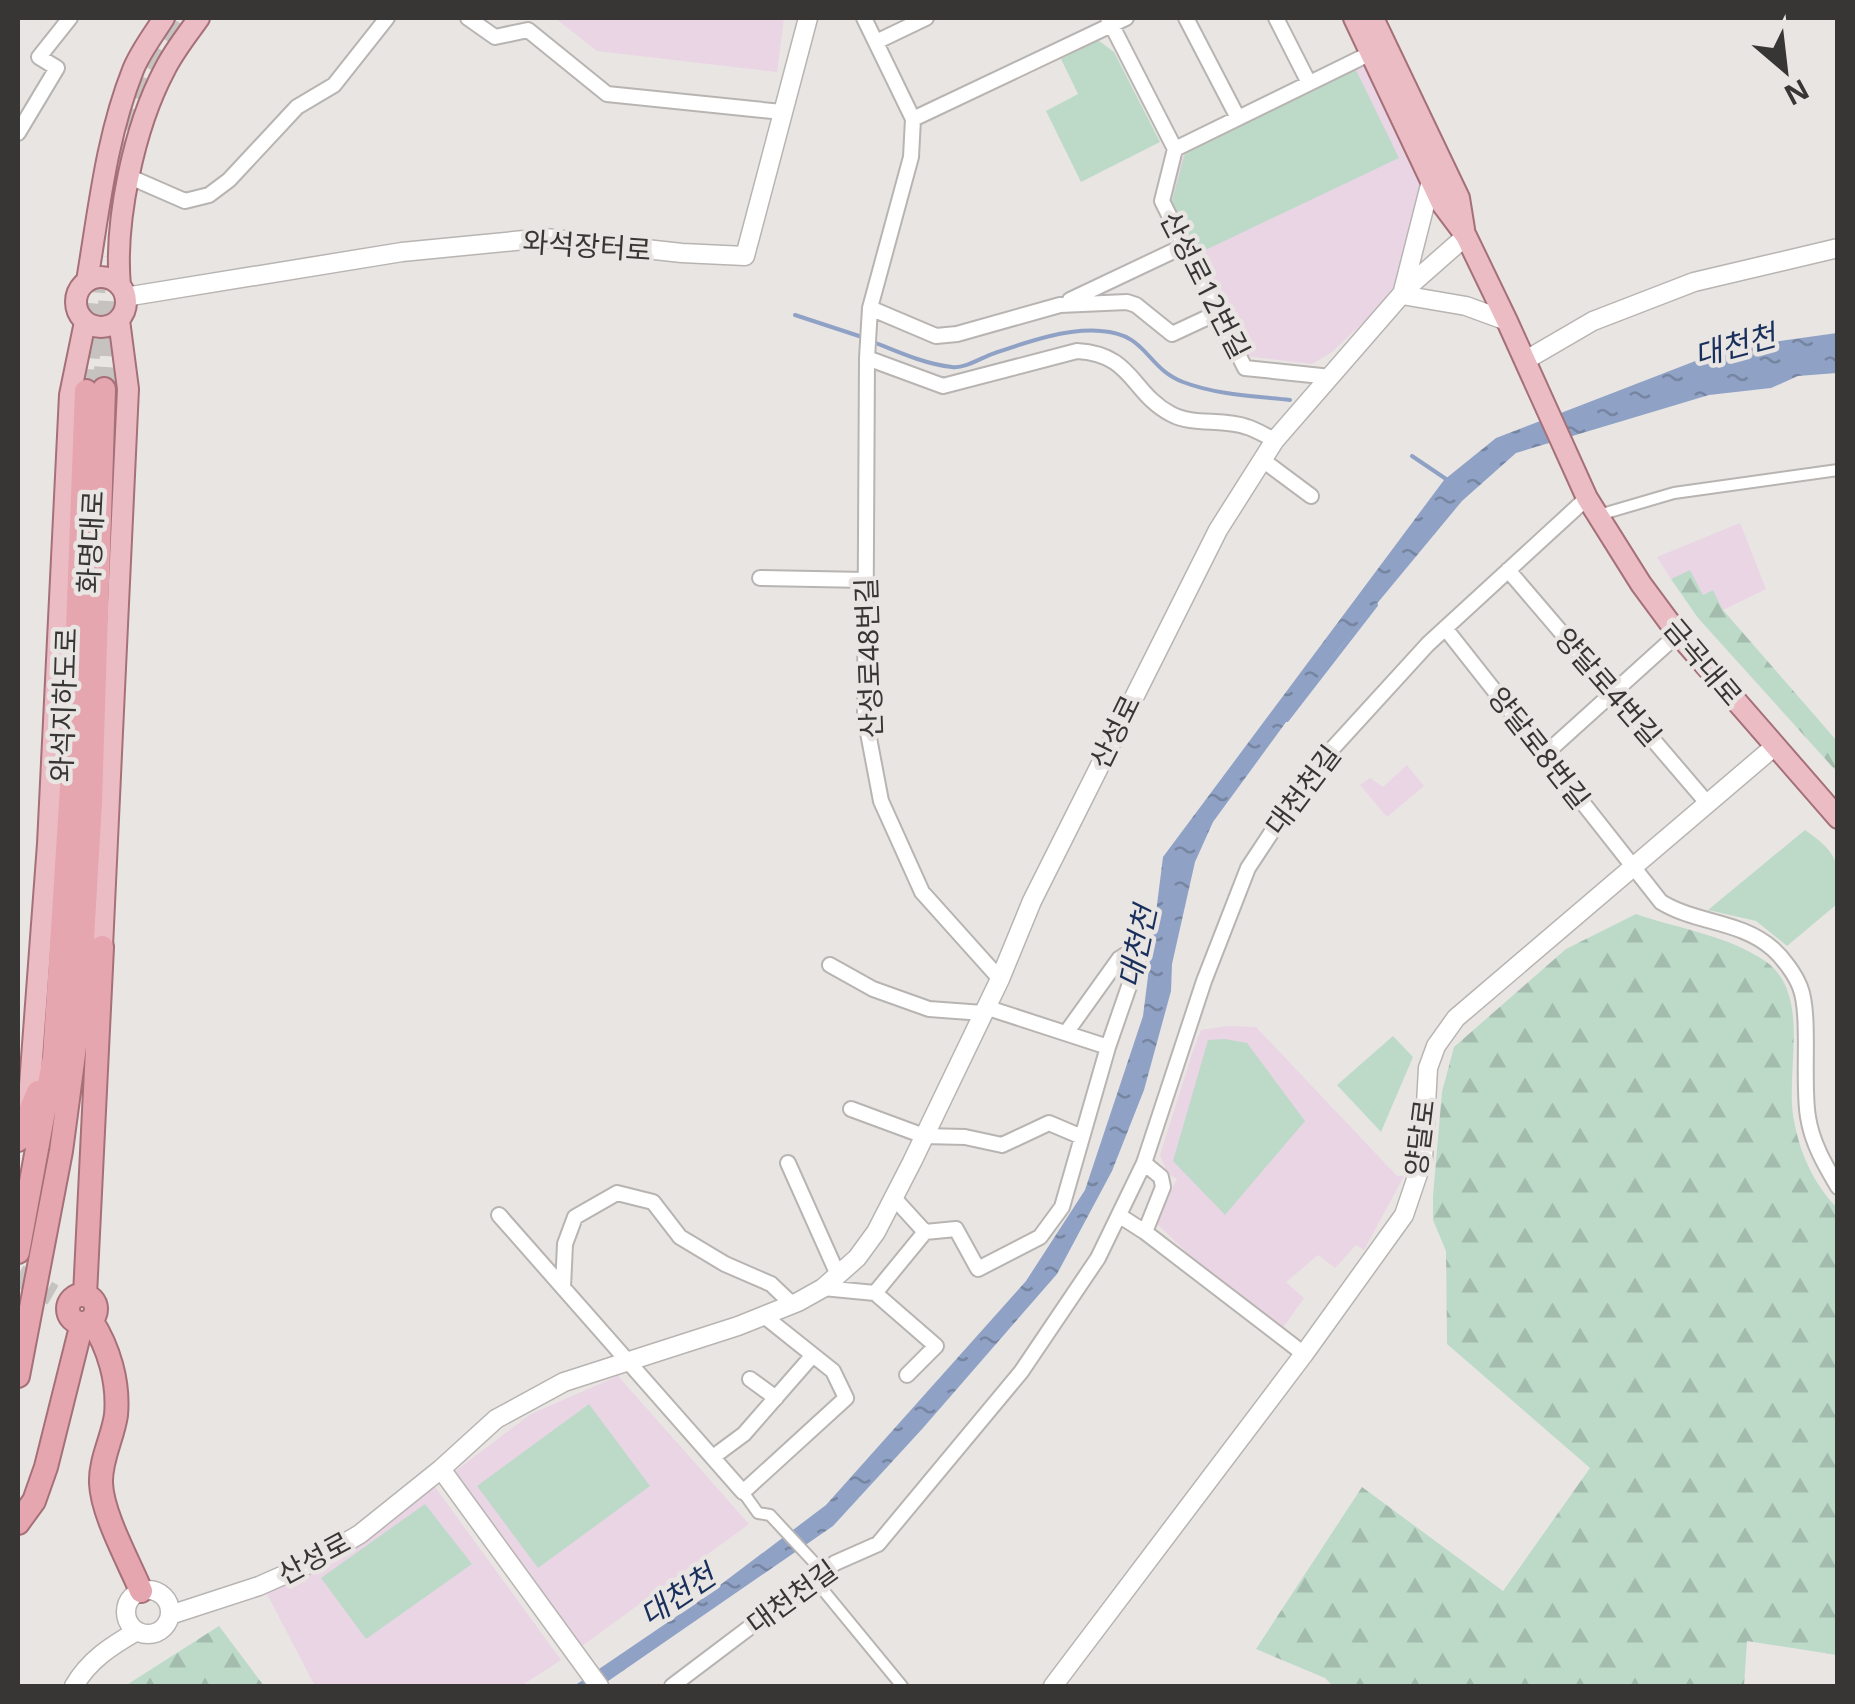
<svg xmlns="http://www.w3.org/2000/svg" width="1855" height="1704" viewBox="0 0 1855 1704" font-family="'Noto Sans','Noto Sans KR',sans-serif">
<defs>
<pattern id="forest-firs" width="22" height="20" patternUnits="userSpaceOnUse" patternTransform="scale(2.5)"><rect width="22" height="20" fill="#bddac9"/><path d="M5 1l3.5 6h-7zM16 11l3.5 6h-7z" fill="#a3bcad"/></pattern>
<pattern id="water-ripples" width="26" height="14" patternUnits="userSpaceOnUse" patternTransform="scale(2.5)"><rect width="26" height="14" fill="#8fa2c5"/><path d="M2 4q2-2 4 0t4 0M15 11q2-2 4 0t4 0" fill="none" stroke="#7685a1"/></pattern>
</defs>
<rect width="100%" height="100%" fill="#e9e5e3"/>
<path fill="#ead5e4" d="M555,18H784L777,72L597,51Z
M1370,62L1422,177L1394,293L1332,352L1312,364L1246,356L1166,202L1178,153Z
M1740,523L1766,589L1723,610L1713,590L1703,595L1690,571L1671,579L1657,557Z
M1407,765L1424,786L1387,817L1360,785L1370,778L1383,787Z
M1228,1026L1256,1027L1397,1176H1404L1364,1250L1356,1245L1335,1268L1318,1255L1286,1282L1304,1298L1282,1329L1198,1263L1155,1222L1177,1179L1167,1173L1160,1155L1192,1054L1201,1030Z
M618,1376L749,1524L582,1646L454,1472L531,1414Z
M435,1487L561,1660L521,1686H315L267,1594L319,1570Z"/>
<path fill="#bddac9" d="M1098,40L1114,52L1160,142L1081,182L1046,111L1078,94L1061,59Z
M1355,68L1399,158L1197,254L1171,204L1185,153Z
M1805,830C1842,856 1838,863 1837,904L1787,946L1756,921L1708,910Z
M1393,1036L1413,1057L1381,1132L1337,1085Z
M1225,1039L1247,1043L1305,1121L1225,1215L1173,1161L1208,1040Z
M589,1404L650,1486L538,1568L477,1486Z
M425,1504L472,1564L366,1639L321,1578Z"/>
<path fill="url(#forest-firs)" d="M1690,570L1703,595L1713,590L1723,610L1837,741V772L1698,618L1671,579Z
M1636,914C1679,929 1727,935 1765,961C1813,994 1784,1072 1794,1121C1800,1154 1814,1184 1837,1208V1655L1747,1641L1744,1686H1333L1325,1678L1256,1649L1362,1487L1503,1591L1590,1468L1447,1344L1446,1251L1433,1220V1196L1442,1092L1454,1047L1566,949Z
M219,1626L264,1686H125Z"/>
<path fill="url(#water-ripples)" d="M1837,333V373L1798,376L1771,388L1709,395L1516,453L1462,501L1341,647L1213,822L1195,862L1172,964L1171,991L1144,1090L1112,1171L1057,1274L923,1428L833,1526L601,1686H574L699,1601L826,1505L1026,1281L1085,1190L1143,1016L1163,857L1444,480L1496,438L1729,348Z"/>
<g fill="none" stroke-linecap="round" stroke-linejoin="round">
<path stroke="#8fa2c5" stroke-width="4" d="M795,315L862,337
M871,341C896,351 924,364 952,367C965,369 982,357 995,353C1027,342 1067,328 1101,331C1148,334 1145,367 1183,382C1217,395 1254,396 1290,400
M1412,456L1449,481
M1287,720L1376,605"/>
<path stroke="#c5c2c0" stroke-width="22" stroke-dasharray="22 11" stroke-linecap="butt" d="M116,161L143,73L176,18
M104,389L112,257
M86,391L97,261
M18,1275L53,1295"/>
<g stroke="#b8b4b2" stroke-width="14">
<path id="pedestrian" d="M1599,515L1674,493L1838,470
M743,1492L758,1513L770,1515L823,1572
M814,1579L902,1686"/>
</g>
<g stroke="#b8b4b2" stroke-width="18">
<path id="minor" d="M468,18L495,37L528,30L607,94L782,112
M864,18L913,119L911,157L870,308L936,336L957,334L1060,305L1127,302L1136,305L1172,334L1217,313
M1108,18L1175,149L1162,201L1245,368L1331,377
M1186,18L1238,118
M1276,18L1309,83
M876,42L926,18
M913,119L1126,18
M18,133L57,68L39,57L70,18
M1175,149L1371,53
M130,177L185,201L209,195L229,180L297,107L334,85L387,18
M1070,300L1184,246
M870,308L867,358L865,717L881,801L922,892L1000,979
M867,358L943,386L1077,351C1133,354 1131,393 1171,414C1193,426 1223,418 1247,427C1257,430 1266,436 1275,440
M1264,461L1311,496
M1508,570L1708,804
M760,578L866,580
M1445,628L1661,902C1697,924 1740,920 1773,949C1783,958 1795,974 1800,987C1811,1014 1802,1083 1808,1117C1812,1143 1825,1165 1838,1187
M1544,755L1678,634
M830,965L873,989L929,1009L983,1013
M985,1007L1108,1047
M1066,1033L1119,959L1143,944
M851,1109L924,1136L965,1137L1002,1145L1049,1123L1082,1137
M788,1163L838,1275
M1144,1163L1161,1177L1163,1187L1145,1232L1304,1354
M894,1198L925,1232
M499,1215L743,1492L846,1398L833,1371L764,1316
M1120,1216L1145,1232
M563,1287L565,1244L575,1217L617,1193L653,1202L680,1237L725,1264L771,1284L792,1304
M823,1288L875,1293L925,1232L956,1229L978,1269L1040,1237L1062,1207L1108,1047L1144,943
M875,1293L936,1346L907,1375
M750,1379L776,1398
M713,1457L744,1434L813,1355
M672,1686L835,1563L878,1544L1021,1372L1098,1258L1144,1163L1204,981L1248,868L1312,771L1428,644L1587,498"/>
</g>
<g stroke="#b8b4b2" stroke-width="21">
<path id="tertiary" d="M125,297L402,252L545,238L682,253L745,256L808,18
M1526,360L1593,321L1694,282L1838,248"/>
</g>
<g stroke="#b8b4b2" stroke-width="21">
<path id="secondary" d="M1431,181L1402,295L1466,306L1507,321
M441,1469L599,1686
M126 1612a22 22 0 1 1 44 0a22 22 0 1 1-44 0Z
M170,1615L259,1586L311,1563L360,1534L441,1469L496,1419L564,1382L738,1326L798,1302L823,1288L857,1258L876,1232L912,1162L1000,979L1032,901L1218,530L1275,440L1408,287L1466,236
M74,1686C89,1660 111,1646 137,1631
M1053,1686L1304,1354L1404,1215L1423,1159L1428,1068L1436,1046L1456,1018L1775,746"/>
</g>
<g stroke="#a57078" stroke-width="24">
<path id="primary" d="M1354,18L1442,204L1466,236L1507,321L1587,498L1641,584L1678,634L1838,818
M1373,18L1459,198L1464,229
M76 302a25 25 0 1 1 50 0a25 25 0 1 1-50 0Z
M87,281C99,210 106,138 133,70C140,52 154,34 164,18
M120,286C114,222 134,127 165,69C174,51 187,35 199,18
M102,947L128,389L119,320
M28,1112L48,844L70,395L85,322"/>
</g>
<g stroke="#a57078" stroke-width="26">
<path id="trunk" d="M18,1140L38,1092
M18,1252L54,1057L71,787L86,391
M68 1309a14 14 0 1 1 28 0a14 14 0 1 1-28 0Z
M85,1295L102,947
M91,1320C109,1348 119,1382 116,1415C113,1437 100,1460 101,1483C102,1514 129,1562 141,1591
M18,1376L61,1151L78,1024L91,802L104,389
M18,1523L34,1501L46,1467L82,1323"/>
</g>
<use href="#pedestrian" stroke="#fff" stroke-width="10"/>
<use href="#minor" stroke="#fff" stroke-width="14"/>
<use href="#tertiary" stroke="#fff" stroke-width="18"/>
<use href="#secondary" stroke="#fff" stroke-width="18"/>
<use href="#primary" stroke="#ecbcc4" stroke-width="20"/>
<use href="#trunk" stroke="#e6a6b0" stroke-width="22"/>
</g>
<g text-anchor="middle" stroke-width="9" stroke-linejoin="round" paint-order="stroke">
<g font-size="28" fill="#373635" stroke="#e9e5e3">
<text transform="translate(587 246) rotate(4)" y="10">와석장터로</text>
<text transform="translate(1205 285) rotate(63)" y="10">산성로12번길</text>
<text transform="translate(91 542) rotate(-87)" y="10">화명대로</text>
<text transform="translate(869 658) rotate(-92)" y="10">산성로48번길</text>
<text transform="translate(1703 662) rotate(50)" y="10">금곡대로</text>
<text transform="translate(1608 687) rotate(49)" y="10">양달로4번길</text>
<text transform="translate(64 705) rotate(-88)" y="10">와석지하도로</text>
<text transform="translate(1115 732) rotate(-64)" y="10">산성로</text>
<text transform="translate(1539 748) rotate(52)" y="10">양달로8번길</text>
<text transform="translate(1303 790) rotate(-53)" y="10">대천천길</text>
<text transform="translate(1420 1138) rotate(-83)" y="10">양달로</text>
<text transform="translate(314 1558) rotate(-28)" y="10">산성로</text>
<text transform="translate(792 1597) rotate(-36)" y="10">대천천길</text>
</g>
<g font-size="30" font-style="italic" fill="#182f5c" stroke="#e9e5e3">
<text transform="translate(1735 346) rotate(-15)" y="10">대천천</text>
<text transform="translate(1138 947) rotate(-78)" y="10">대천천</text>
<text transform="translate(678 1596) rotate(-34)" y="10">대천천</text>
</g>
</g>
<rect width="1855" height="1704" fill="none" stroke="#373635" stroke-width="40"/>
<g transform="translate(1785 70) rotate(152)" stroke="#e9e5e3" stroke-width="8" paint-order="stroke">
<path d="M0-8L18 38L0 25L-18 38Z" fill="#373635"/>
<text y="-15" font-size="28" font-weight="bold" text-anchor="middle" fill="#373635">N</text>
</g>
</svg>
